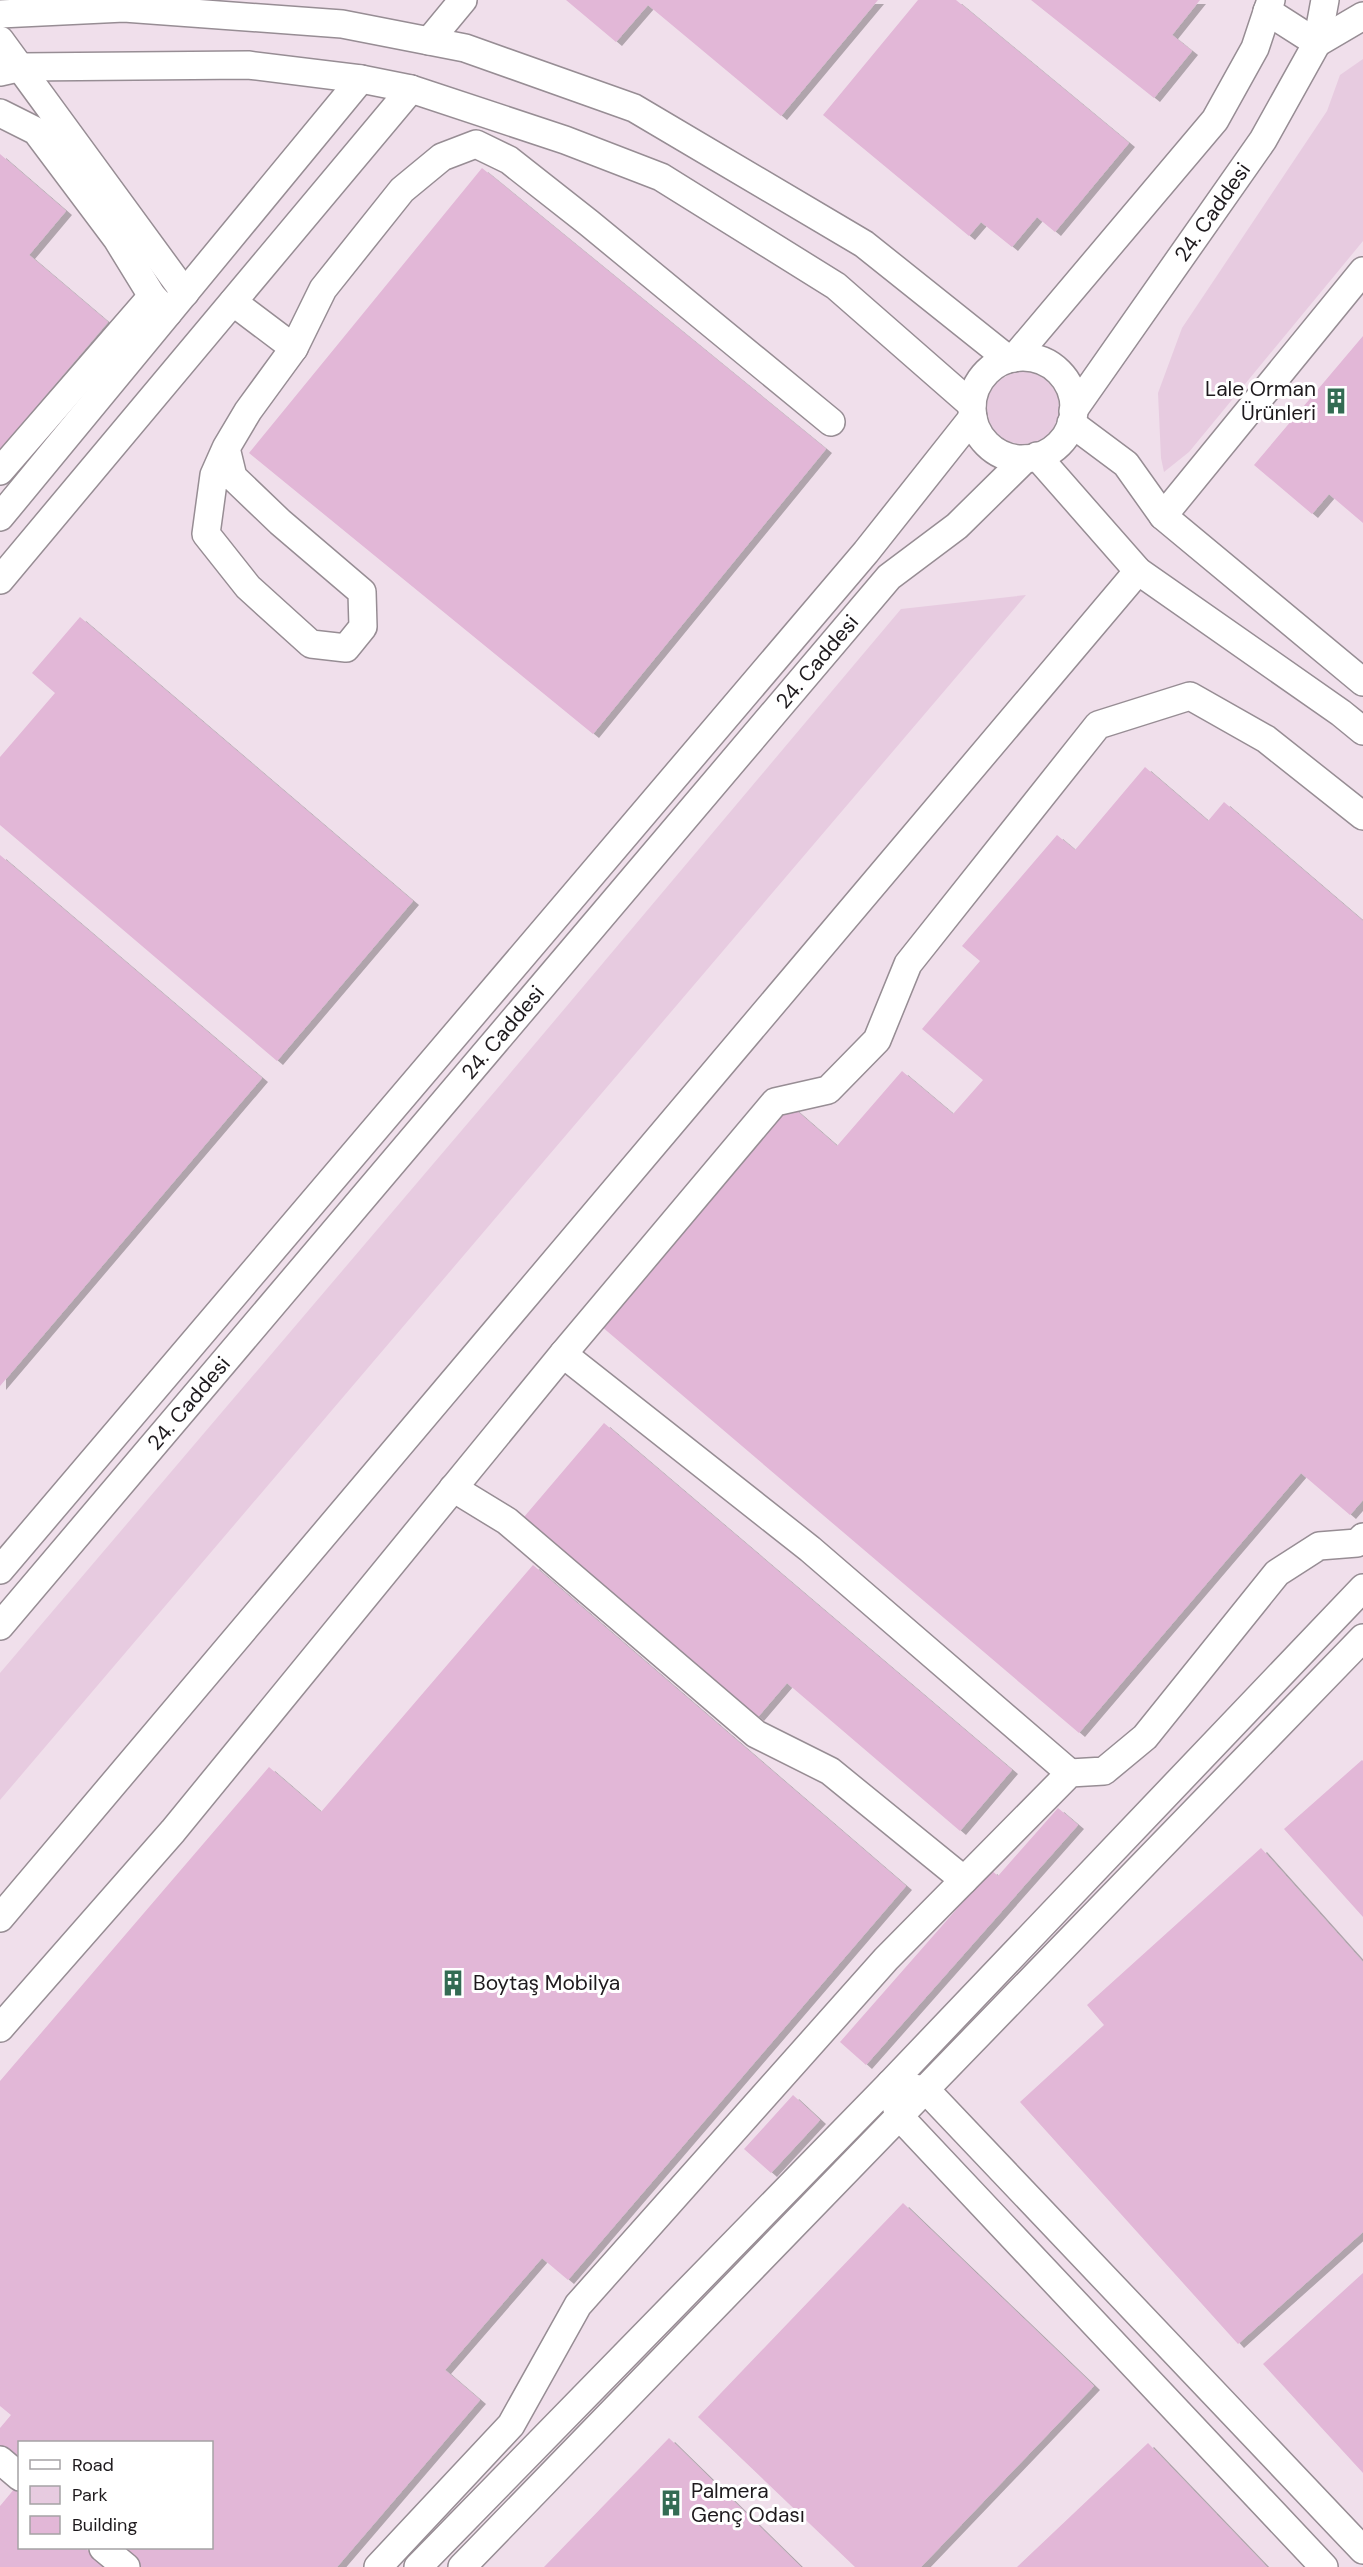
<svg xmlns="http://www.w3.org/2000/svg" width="1363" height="2567" viewBox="0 0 1363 2567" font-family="'DM Sans',sans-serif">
<defs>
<filter id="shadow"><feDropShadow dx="6" dy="4" stdDeviation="0" flood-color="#0004"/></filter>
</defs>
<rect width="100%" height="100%" fill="#f6ecf3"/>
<path fill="#f0dfeb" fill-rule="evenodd" d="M0,0H1363V2567H0ZM20,2442H212V2548H20Z"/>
<path fill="#e7cbe0" d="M1363,59V241L1189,452L1164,472L1161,458L1158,393L1182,328L1327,111L1340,75Z
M987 408a36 36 0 1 1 72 0a36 36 0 1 1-72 0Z
M1026,595L0,1800V1673L502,1083L901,609Z"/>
<path fill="#e2b7d7" filter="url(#shadow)" d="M566,0H878L781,116L648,5L616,42Z
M918,0H956L1129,143L1055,232L1037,217L1012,247L981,222L969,236L823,115Z
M1031,0H1200L1172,35L1192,51L1154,98Z
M0,154L66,211L29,255L108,322L0,449Z
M482,168L826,449L593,734L249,453Z
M1363,336V523L1329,494L1312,514L1254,465Z
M80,617L413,901L277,1061L0,825V757L55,693L32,673Z
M1145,767L1208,821L1224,802L1363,921V1500L1350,1515L1301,1473L1079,1733L601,1326L790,1105L837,1146L902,1071L953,1114L983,1080L922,1029L980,961L962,946L1057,835L1075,850Z
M0,855L262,1078L0,1386Z
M604,1423L1012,1770L960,1831L787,1683L758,1717L524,1517Z
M533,1565L906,1886L568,2280L542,2258L445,2370L480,2400L337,2567H141L118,2548H212V2442H20V2463L0,2446V2428L11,2415L0,2406V2081L269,1767L321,1812Z
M1362,1760L1363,1761V1917L1284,1829Z
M1058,1808L1078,1825L866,2065L840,2042L991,1870L998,1876Z
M1261,1848L1363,1962V2232L1238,2344L1020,2102L1104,2025L1087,2005Z
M793,2095L820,2120L771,2173L744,2149Z
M903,2203L1094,2386L921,2567H855L698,2417Z
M1363,2273V2473L1263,2364Z
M669,2438L801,2567H544Z
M1148,2443L1267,2567H1017Z
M15,2488L20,2492V2548H85L107,2567H0V2506Z"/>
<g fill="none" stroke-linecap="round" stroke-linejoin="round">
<g stroke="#978d94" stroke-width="30">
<g id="minor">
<path d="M1267,11L1317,43L1363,16"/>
<path d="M0,14L124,8L342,24L465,48L634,108L864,244L1008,359"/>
<path d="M0,40L185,293"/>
<path d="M429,41L463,0"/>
<path d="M0,72L22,67L248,65L361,79L411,89L565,140L661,177L836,286L972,405"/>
<path d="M0,113L36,131L117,239L152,296L168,313"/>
<path d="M233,302L294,348"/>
<circle cx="1023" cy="408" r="51"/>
<path d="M1014,358L1215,120L1255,48L1271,0"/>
<path id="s1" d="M1073,411L1263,140L1317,43L1325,0"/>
<path d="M1071,423L1126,464L1163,516L1363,682"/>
<path d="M226,448L214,475L206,534L248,587L311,644L346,648L363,627L362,592L280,522L233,477L226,448L248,411L294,348L323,289L402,190L442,157L476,144L509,160L589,223L831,422"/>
<path d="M1037,456L1138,571L1341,713L1363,731"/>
<path d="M0,471L152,296"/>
<path d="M1163,516L1363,271"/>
<path d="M0,517L361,79"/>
<path d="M0,580L411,89"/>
<path d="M563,1354L810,1549L1070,1773"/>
<path d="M453,1488L507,1521L756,1734L830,1771L964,1880"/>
<path d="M0,1570L866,552L973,417"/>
<path id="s2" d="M0,1626L889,577L957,526L1025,459"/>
<path d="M0,1918L1138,571"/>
<path d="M0,2028L173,1831L563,1354L775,1102L828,1090L877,1040L908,964L1098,725L1190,696L1266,739L1363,816"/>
<path d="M0,2460L20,2477"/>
<path d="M103,2548L126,2567"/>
<path d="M378,2567L511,2425L578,2305L886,1959L1070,1773L1104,1771L1145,1737L1277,1573L1319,1546L1357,1543L1363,1537"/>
<path d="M418,2567L890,2084L1363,1588"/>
<path d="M462,2567L1363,1638"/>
<path d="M1324,2567L899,2116L890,2084L926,2090L1363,2550"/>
</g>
</g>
<use href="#minor" stroke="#fff" stroke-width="27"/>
</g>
<defs>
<g id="building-bare" transform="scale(2.07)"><path d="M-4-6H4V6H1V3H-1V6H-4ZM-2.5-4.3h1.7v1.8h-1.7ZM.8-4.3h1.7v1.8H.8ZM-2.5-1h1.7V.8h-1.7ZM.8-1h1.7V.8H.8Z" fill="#336b53" stroke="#fff" stroke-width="2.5" paint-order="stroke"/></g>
</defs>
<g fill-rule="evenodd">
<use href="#building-bare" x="1336" y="401"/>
<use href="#building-bare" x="453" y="1983"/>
<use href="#building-bare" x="671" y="2503"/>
</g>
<g text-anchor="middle" stroke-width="6" stroke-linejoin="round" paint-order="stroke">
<g font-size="21" fill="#1e1a1d" stroke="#fff">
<text dy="7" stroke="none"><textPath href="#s1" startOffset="243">24. Caddesi</textPath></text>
<text dy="7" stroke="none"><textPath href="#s2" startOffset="1264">24. Caddesi</textPath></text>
<text dy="7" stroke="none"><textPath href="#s2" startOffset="778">24. Caddesi</textPath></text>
<text dy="7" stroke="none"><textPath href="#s2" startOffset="292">24. Caddesi</textPath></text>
</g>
<g font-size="21" fill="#1e1a1d" stroke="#fff" text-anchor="start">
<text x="1316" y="396" text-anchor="end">Lale Orman<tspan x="1316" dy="24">Ürünleri</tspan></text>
<text x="473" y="1990">Boytaş Mobilya</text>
<text x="691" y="2498">Palmera<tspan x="691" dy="24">Genç Odası</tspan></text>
</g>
</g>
<rect x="18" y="2441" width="195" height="108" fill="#ffffff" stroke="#a5a3a5" stroke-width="1.5"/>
<rect x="30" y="2460" width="30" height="9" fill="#ffffff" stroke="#a5a3a5" stroke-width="1.5"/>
<text x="72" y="2471" font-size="18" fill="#1e1a1d">Road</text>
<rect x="30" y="2486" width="30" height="18" fill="#e7cbe0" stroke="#a5a3a5" stroke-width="1.5"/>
<text x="72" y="2501" font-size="18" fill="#1e1a1d">Park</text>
<rect x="30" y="2516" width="30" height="18" fill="#e2b7d7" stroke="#a5a3a5" stroke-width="1.5"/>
<text x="72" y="2531" font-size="18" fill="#1e1a1d">Building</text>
</svg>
